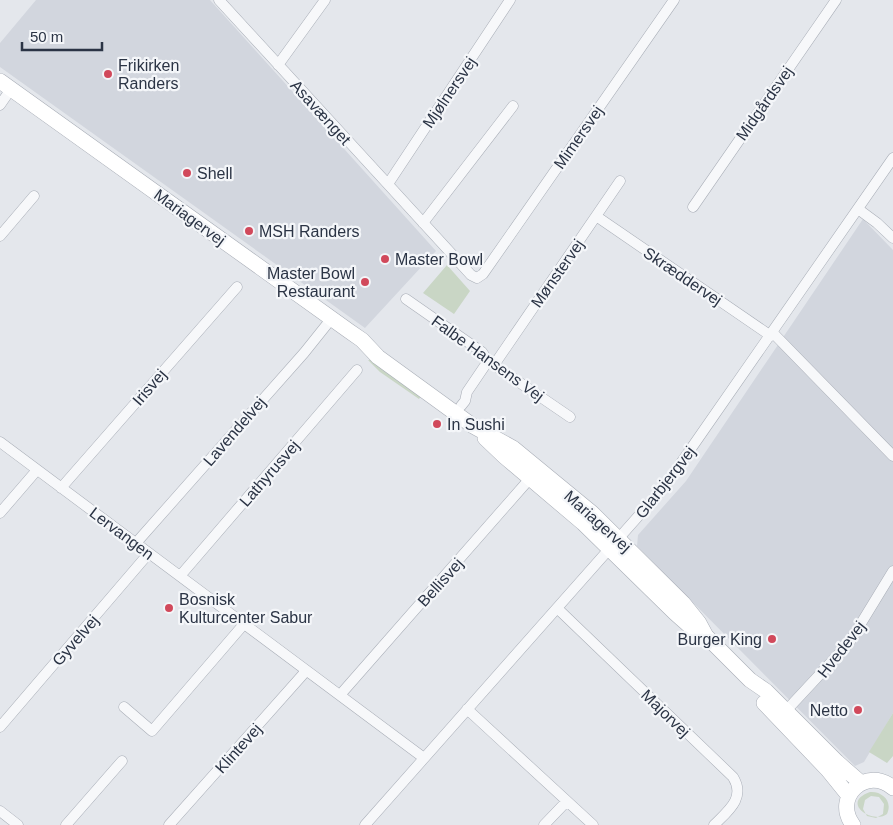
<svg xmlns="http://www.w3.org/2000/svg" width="893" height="825" viewBox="0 0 893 825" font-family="Arial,sans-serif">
<rect width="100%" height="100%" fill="#e4e7ec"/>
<path fill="#d2d6de" d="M36,0H210L436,251L365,328L0,67V43Z
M863,219L893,250V713L864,762L855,766L637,546L638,535L686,481Z"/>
<path fill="#c9d6c5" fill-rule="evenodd" d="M447,265L470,291L454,314L423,293Z
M368,360H371L421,396L419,399L380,372Z
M893,713V756L887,763L869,752Z
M870,792C882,791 893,801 887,814C874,825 839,803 870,792ZM871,796L879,797L884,804L883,814L876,818L867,816L863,809L865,800Z"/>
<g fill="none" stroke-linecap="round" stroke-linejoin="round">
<g stroke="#a9aeb7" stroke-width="11">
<path id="street" d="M219,0L471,275L477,278L483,274L674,0
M278,65L325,0
M0,105L11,89
M388,184L510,0
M693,207L836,0
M858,209L877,223L893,238
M596,216L771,336
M423,223L513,106
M0,236L34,196
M406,299L482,352L488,361L570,417
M773,333L893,456
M494,365L620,181
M461,406L465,401L467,392L488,361
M0,442L424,758
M61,488L237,287
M0,513L37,470
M136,543L304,353L332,318
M180,576L357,370
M557,608L733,777C746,798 728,811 714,825
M340,695L533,475
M124,707L152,731L244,624
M467,709L593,825
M783,714L849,643L893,571
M0,727L149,553
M0,811L18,825
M66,825L122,761
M169,825L306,671
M365,825L665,486L893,158
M544,825L567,801"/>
</g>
<g stroke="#a9aeb7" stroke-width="16">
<path id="secondary" d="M0,81L349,331L362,340L378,357L473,426L513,448L592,513L683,603L699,623L706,636L750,680L766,691L837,762L861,783
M485,438L505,457L583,523L675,613L693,629L701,633
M764,703L828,770L849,796
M853,825C832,797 867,765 893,788"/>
</g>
<use href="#street" stroke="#f7f8fa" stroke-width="10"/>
<use href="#secondary" stroke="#fff" stroke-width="15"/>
</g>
<g fill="#d1495b" stroke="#f4f6f9" stroke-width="2">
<circle cx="108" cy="74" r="5"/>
<circle cx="187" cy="173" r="5"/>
<circle cx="249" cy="231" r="5"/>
<circle cx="385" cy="259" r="5"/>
<circle cx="365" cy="282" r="5"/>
<circle cx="437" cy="424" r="5"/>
<circle cx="169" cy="608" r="5"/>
<circle cx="772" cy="639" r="5"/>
<circle cx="858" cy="710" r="5"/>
</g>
<g text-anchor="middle" stroke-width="4.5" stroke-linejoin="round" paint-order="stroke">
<g font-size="16" fill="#2b3445" stroke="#f4f6f9" text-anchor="start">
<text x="118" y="71">Frikirken<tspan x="118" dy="18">Randers</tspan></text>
<text x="197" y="179">Shell</text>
<text x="259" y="237">MSH Randers</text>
<text x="395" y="265">Master Bowl</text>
<text x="355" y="279" text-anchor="end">Master Bowl<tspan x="355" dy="18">Restaurant</tspan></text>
<text x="447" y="430">In Sushi</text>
<text x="179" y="605">Bosnisk<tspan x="179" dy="18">Kulturcenter Sabur</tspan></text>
<text x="762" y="645" text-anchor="end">Burger King</text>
<text x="848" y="716" text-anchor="end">Netto</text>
</g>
<g font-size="16" fill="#2b3445" stroke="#f4f6f9">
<text transform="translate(449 92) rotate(-56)" y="6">Mjølnersvej</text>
<text transform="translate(764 103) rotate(-55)" y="6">Midgårdsvej</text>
<text transform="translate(321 112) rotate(48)" y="6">Asavænget</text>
<text transform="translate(578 137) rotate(-55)" y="6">Mimersvej</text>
<text transform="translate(190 217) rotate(36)" y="6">Mariagervej</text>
<text transform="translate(557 273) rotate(-55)" y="6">Mønstervej</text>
<text transform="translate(683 276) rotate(34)" y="6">Skræddervej</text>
<text transform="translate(488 358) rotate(36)" y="6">Falbe Hansens Vej</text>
<text transform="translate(149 387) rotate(-49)" y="6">Irisvej</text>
<text transform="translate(234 431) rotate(-49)" y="6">Lavendelvej</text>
<text transform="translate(269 473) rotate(-49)" y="6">Lathyrusvej</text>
<text transform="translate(665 482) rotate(-52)" y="6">Glarbjergvej</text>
<text transform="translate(598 521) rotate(42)" y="6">Mariagervej</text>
<text transform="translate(122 533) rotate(37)" y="6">Lervangen</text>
<text transform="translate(440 582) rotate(-48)" y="6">Bellisvej</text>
<text transform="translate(75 640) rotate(-49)" y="6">Gyvelvej</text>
<text transform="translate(841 649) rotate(-52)" y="6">Hvedevej</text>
<text transform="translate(666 713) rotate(44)" y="6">Majorvej</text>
<text transform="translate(238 748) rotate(-48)" y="6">Klintevej</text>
</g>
</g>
<path d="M22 42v8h80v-8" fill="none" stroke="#2b3445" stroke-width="2.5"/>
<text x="30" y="42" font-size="15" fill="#2b3445" stroke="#f4f6f9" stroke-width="4" paint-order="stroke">50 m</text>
</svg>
